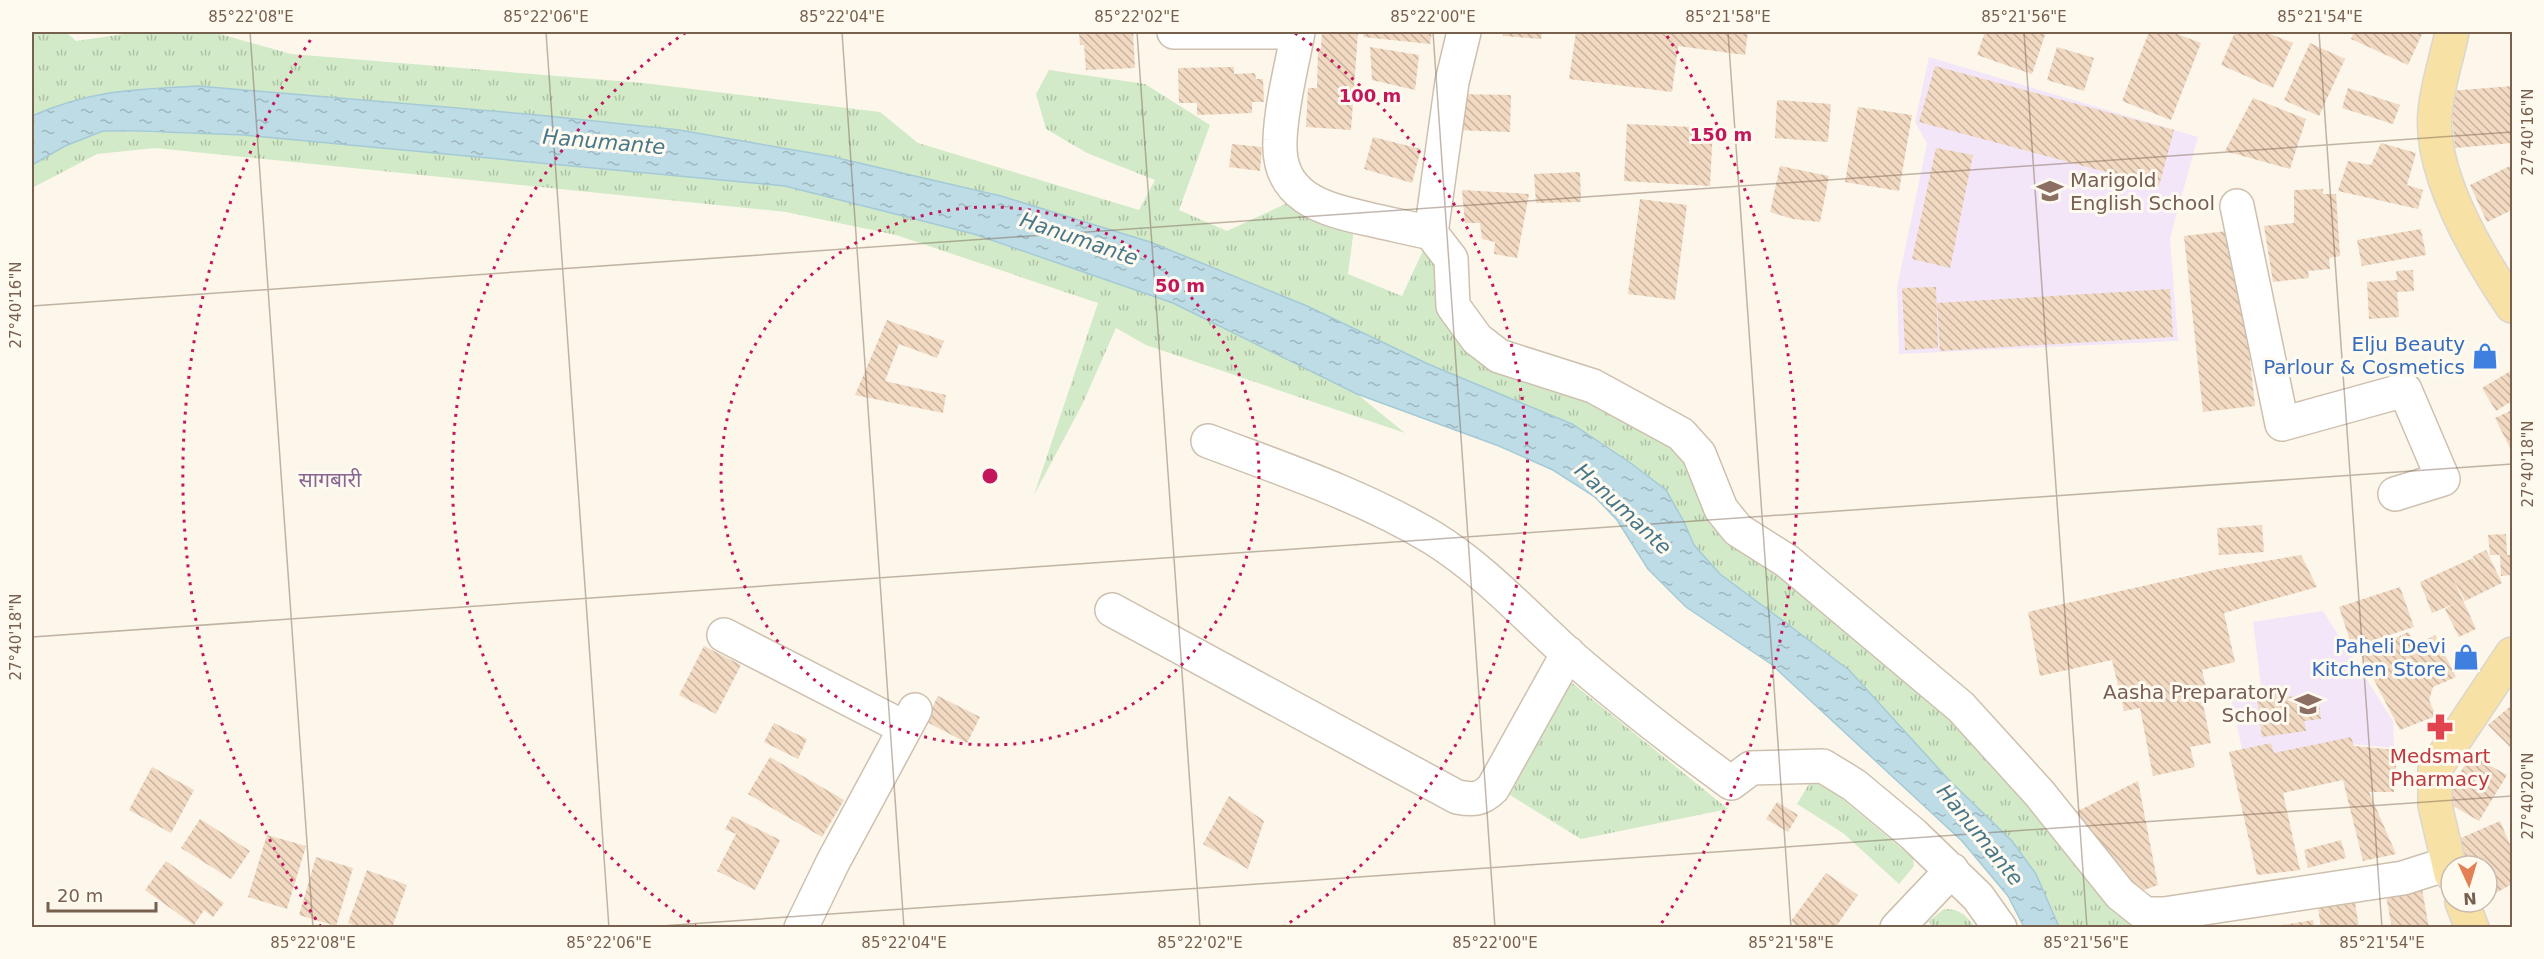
<svg xmlns="http://www.w3.org/2000/svg" width="2544" height="959" viewBox="0 0 2544 959" font-family="'DejaVu Sans','Noto Sans Devanagari',sans-serif">
<defs>
<pattern id="grass-tufts" width="24" height="20" patternUnits="userSpaceOnUse" patternTransform="scale(1.5)"><rect width="24" height="20" fill="#d2eac8"/><path d="M3 7l-1-3M5 7V3M7 7l1-3M15 17l-1-3M17 17v-4M19 17l1-3" fill="none" stroke="#afc1a5"/></pattern>
<pattern id="water-ripples" width="26" height="14" patternUnits="userSpaceOnUse" patternTransform="scale(1.5)"><rect width="26" height="14" fill="#bedce6"/><path d="M2 4q2-2 4 0t4 0M15 11q2-2 4 0t4 0" fill="none" stroke="#9fb6bd"/></pattern>
<pattern id="building-back-hatch" width="6" height="6" patternUnits="userSpaceOnUse" patternTransform="scale(1.5)"><rect width="6" height="6" fill="#f1d9c2"/><path d="M-1 5l2 2M0 0l6 6M5-1l2 2" fill="none" stroke="#c8b3a0"/></pattern>
</defs>
<rect width="100%" height="100%" fill="#fcf7ea"/>
<path fill="#f4e6f9" d="M1929,57L2198,137L2170,238L2178,341L1899,354L1897,287L1927,144L1915,122Z
M2323,611L2393,721L2394,748L2350,744L2246,768L2229,688L2261,686L2253,622Z"/>
<path fill="url(#grass-tufts)" d="M32,32H66L76,41L131,33L213,32L291,54L643,83L880,112L918,143L1139,210L1155,180L1087,153L1046,129L1036,94L1049,70L1145,84L1210,125L1179,210L1227,231L1294,200L1354,228L1348,274L1402,296L1427,242L1437,250L1441,310L1665,435L1695,468L1935,695L2144,927H2059L2012,841L1762,607L1720,574L1694,545L1684,522L1666,490L1632,464L1572,424L1428,364L1307,306L1150,242L1001,196L829,156L679,130L538,115L202,87L32,116Z
M103,131L244,135L785,186L974,234L1173,303L1357,394L1405,433L1146,345L1116,328L1082,405L1034,495L1098,303L896,235L786,212L155,148L97,154L32,188V165L65,146Z
M1571,682L1728,809L1581,839L1510,795Z
M1812,779L1839,796L1913,858L1914,866L1899,884L1843,833L1797,804Z
M1944,909C1959,909 1966,914 1974,927H1932L1929,921Z"/>
<path fill="url(#water-ripples)" stroke="#a4cad7" stroke-width="1.5" d="M198,86L538,115L679,130L829,156L1001,196L1150,242L1307,306L1428,364L1572,424L1632,464L1666,490L1684,522L1694,545L1720,574L1849,670L1948,779L2012,841L2036,874L2059,927H2024L2008,896L1962,841L1771,664L1686,607L1648,569L1617,520L1595,497L1553,470L1499,446L1357,394L1173,303L974,234L785,186L244,135L137,131H103L65,146L32,165V116C90,90 136,89 198,86Z"/>
<path fill="url(#building-back-hatch)" d="M1079,32H1133L1135,68L1086,70L1084,45H1080Z
M1322,32H1358L1351,130L1306,127L1308,88H1317L1318,48L1321,49Z
M1364,32H1432L1430,44L1363,37Z
M1503,32H1542L1541,39L1503,36Z
M1576,32H1748L1745,55L1678,46L1672,92L1569,79Z
M1985,32H2046L2032,74L1977,55Z
M2149,32H2172L2201,43L2171,120L2122,101Z
M2235,32H2265L2293,43L2273,88L2221,65Z
M2354,32H2423L2408,65L2351,39Z
M2310,43L2345,59L2319,116L2284,100Z
M1370,47L1419,55L1415,90L1372,80Z
M2057,47L2094,58L2084,91L2047,80Z
M1935,66L2174,130L2159,186L1919,122Z
M1234,67V74L1255,73L1256,79H1263L1264,102H1252V113L1197,115V103H1179L1178,68Z
M2512,86V143L2455,148L2450,91Z
M2348,88L2400,105L2393,124L2342,108Z
M1454,94L1511,95L1510,132L1453,130Z
M2253,98L2306,119L2290,169L2225,151Z
M1777,100L1831,104L1828,142L1775,138Z
M1858,107L1912,115L1899,191L1845,182Z
M1627,124L1713,128L1710,186L1624,181Z
M1373,137L1421,149L1412,183L1364,169Z
M2381,143L2416,153L2407,185L2423,190L2418,209L2338,191L2348,161L2371,165Z
M1232,144L1262,147L1260,171L1229,167Z
M1936,148L1973,155L1950,268L1912,259Z
M2512,165V210L2487,222L2470,185Z
M1780,166L1829,176L1820,222L1793,219L1770,212Z
M1580,172L1581,202L1536,203L1534,174Z
M2323,189V194H2336L2340,256L2329,258L2330,269L2308,271L2309,278L2273,282L2264,226L2294,223V190Z
M1462,190L1529,194L1517,258L1494,254L1495,242L1482,239L1480,223H1465Z
M1640,199L1687,205L1675,300L1628,294Z
M2421,229L2426,255L2362,266L2357,240Z
M2236,230L2255,406L2203,412L2184,236Z
M2413,270L2414,291L2397,292L2399,317L2369,319L2367,282L2397,280L2396,271Z
M1936,287L1938,348L1905,350L1902,288Z
M2170,289L2173,337L1940,351L1937,303Z
M887,320L944,341L937,358L899,344L885,381L946,395L943,413L855,395Z
M2512,370V401L2496,411L2482,388Z
M2512,410V452L2495,418Z
M2262,525L2264,552L2219,555L2217,528Z
M2506,534L2507,555H2512V575L2501,576L2500,555H2490L2488,535Z
M2486,550L2502,583L2465,601L2451,574L2476,629L2459,637L2445,609L2456,603L2432,613L2420,582L2473,558L2483,576L2473,556Z
M2301,555L2317,587L2224,613L2235,662L2202,670L2207,692L2201,694L2211,743L2190,747L2195,767L2153,776L2140,708L2124,711L2112,660L2040,676L2028,612L2214,570Z
M2400,587L2414,627L2352,647L2339,607Z
M2408,632L2417,645L2435,635L2456,677L2433,687L2429,700L2436,716L2400,730L2361,655Z
M704,646L741,665L716,714L679,695Z
M2286,689L2287,697L2303,695L2304,706L2319,704L2321,719L2304,721L2306,731L2262,737L2256,693Z
M938,696L980,717L967,743L925,721Z
M2512,705V749L2488,725Z
M774,723L807,739L798,759L764,742Z
M2351,737L2354,746L2397,750L2394,792H2369L2396,854L2363,861L2343,780L2283,793L2300,870L2257,875L2229,752L2271,743L2274,753Z
M2471,755L2507,775L2479,821L2443,800Z
M770,757L844,800L822,837L748,794Z
M152,767L194,790L171,833L129,810Z
M2138,781L2158,885L2144,890L2136,889L2074,813Z
M1229,796L1264,821L1248,869L1203,844Z
M1777,802L1798,815L1788,832L1766,819Z
M732,816L780,840L755,890L717,871L736,834L725,829Z
M200,819L250,851L231,879L181,848Z
M2500,821L2512,849V884L2487,898V866H2465L2454,841Z
M267,835L306,846L287,909L248,897Z
M2341,840L2346,858L2308,868L2304,850Z
M316,857L353,868L336,926L299,915Z
M166,861L224,903L213,917L204,910L194,925L145,890Z
M367,870L407,885L392,928H361L348,923Z
M1826,873L1858,895L1835,928H1800L1791,921Z
M2422,889L2429,928H2392L2386,896Z
M2355,902L2359,928H2321L2318,907Z
M2313,920L2315,928H2277L2276,926Z"/>
<g fill="none" stroke-linecap="round" stroke-linejoin="round">
<g stroke="#cec0af" stroke-width="36">
<path id="minor" d="M1174,32H1298
M1298,32C1292,65 1281,106 1280,140C1277,197 1322,209 1368,219C1389,224 1410,228 1431,233
M1464,32L1452,82L1431,233L1451,259L1453,306L1477,339L1499,356L1593,386L1681,434L1699,454L1721,509L1738,530L1787,561L1961,707L2040,794L2120,894L2145,914H2164L2403,878L2447,864
M2237,206L2282,424L2405,390L2443,479L2395,494
M1208,441C1285,470 1363,496 1433,538C1483,569 1524,614 1567,653C1620,699 1675,742 1731,783L1751,768L1823,766L1854,785L1913,834L1978,897L2000,928
M1112,610L1457,797C1473,800 1481,800 1493,788L1568,653
M724,635L905,728
M801,928L833,862L915,710
M1897,928L1952,870"/>
</g>
<g stroke="#dcd6d1" stroke-width="36">
<path id="major" d="M2452,32C2447,58 2437,86 2435,112C2429,174 2479,257 2512,306
M2451,874L2435,805V769L2512,654
M2462,902L2472,928"/>
</g>
<use href="#minor" stroke="#fff" stroke-width="33"/>
<use href="#major" stroke="#f8e1a5" stroke-width="33"/>
</g>
<path fill="none" stroke="#77604d" stroke-width="1.5" stroke-opacity="0.45" d="M250,32L313,928M546,32L609,928M842,32L904,928M1137,32L1200,928M1433,32L1495,928M1728,32L1791,928M2024,32L2087,928M2319,32L2382,928M32,306L2512,132M32,637L2512,464M632,928L2512,796"/>
<g fill="none" stroke="#c2185b" stroke-width="3" stroke-dasharray="3 6">
<circle cx="990" cy="476" r="269"/>
<path d="M697 927A538 538 0 0 1 685 33M1295 33A538 538 0 0 1 1283 927"/>
<path d="M321 927A807 807 0 0 1 313 36M1667 36A807 807 0 0 1 1659 927"/>
</g>
<defs>
<g id="school-bare" transform="scale(2.07)"><path d="M0-5L7-2L0 1L-7-2ZM-4 1L0 2.5L4 1V4Q0 6-4 4Z" fill="#8d6e63" stroke="#fffaf0" stroke-width="2.5" paint-order="stroke"/></g>
<g id="shop-bare" transform="scale(2.07)"><path d="M-5-2.5h2.3a2.7 3.5 0 0 1 5.4 0H5L5.5 6h-11ZM-1.5-2.5h3a1.5 2.3 0 0 0-3 0Z" fill="#3f7fe0" stroke="#fffaf0" stroke-width="2.5" paint-order="stroke"/></g>
<g id="pharmacy-bare" transform="scale(2.07)"><path d="M-2-6h4v4h4v4h-4v4h-4v-4h-4v-4h4Z" fill="#e0444e" stroke="#fffaf0" stroke-width="2.5" paint-order="stroke"/></g>
</defs>
<g fill-rule="evenodd">
<use href="#school-bare" x="2050" y="191"/>
<use href="#shop-bare" x="2485" y="356"/>
<use href="#shop-bare" x="2466" y="657"/>
<use href="#school-bare" x="2308" y="704"/>
<use href="#pharmacy-bare" x="2440" y="727"/>
</g>
<g text-anchor="middle" stroke-width="6" stroke-linejoin="round" paint-order="stroke">
<g font-size="20" fill="#785e54" stroke="#fffaf0" text-anchor="start">
<text x="2070" y="187">Marigold<tspan x="2070" dy="23">English School</tspan></text>
<text x="2288" y="699" text-anchor="end">Aasha Preparatory<tspan x="2288" dy="23">School</tspan></text>
</g>
<g font-size="20" fill="#366cbe" stroke="#fffaf0" text-anchor="end">
<text x="2465" y="351">Elju Beauty<tspan x="2465" dy="23">Parlour &amp; Cosmetics</tspan></text>
<text x="2446" y="653">Paheli Devi<tspan x="2446" dy="23">Kitchen Store</tspan></text>
</g>
<g font-size="20" fill="#be3a42" stroke="#fffaf0">
<text x="2440" y="763">Medsmart<tspan x="2440" dy="23">Pharmacy</tspan></text>
</g>
<g font-size="21" font-style="italic" fill="#477789" stroke="#fffaf0">
<text transform="translate(604 142) rotate(5)" y="7">Hanumante</text>
<text transform="translate(1079 239) rotate(19)" y="7">Hanumante</text>
<text transform="translate(1623 509) rotate(43)" y="7">Hanumante</text>
<text transform="translate(1980 835) rotate(51)" y="7">Hanumante</text>
</g>
<g font-size="21" fill="#886692" stroke="#fffaf0">
<text x="330" y="487">सागबारी</text>
</g>
</g>
<circle cx="990" cy="476" r="9" fill="#c2185b" stroke="#fffaf0" stroke-width="3"/>
<g font-size="18" text-anchor="middle" font-weight="bold" fill="#c2185b" stroke="#fffaf0" stroke-width="6" stroke-linejoin="round" paint-order="stroke">
<text x="1370" y="102">100 m</text>
<text x="1721" y="141">150 m</text>
<text x="1180" y="292">50 m</text>
</g>
<rect width="2544" height="959" fill="none" stroke="#fffaf0" stroke-width="66"/>
<g transform="translate(2469 884) rotate(176)"><circle r="28" fill="#fffaf0" stroke="#c9bcaf" stroke-width="1.5"/>
<path d="M0-4.5L10 22L0 15L-10 22Z" fill="#e28153"/>
<text y="-9" font-size="16" font-weight="bold" text-anchor="middle" fill="#77604d">N</text>
</g>
<path d="M48 902v9h108v-9" fill="none" stroke="#77604d" stroke-width="3"/>
<text x="57" y="902" font-size="18" fill="#77604d" stroke="#fffaf0" stroke-width="4.5" paint-order="stroke">20 m</text>
<rect x="33" y="33" width="2478" height="893" fill="none" stroke="#77604d" stroke-width="2"/>
<g font-size="15" text-anchor="middle" fill="#77604d">
<text x="251" y="22">85°22'08"E</text>
<text x="546" y="22">85°22'06"E</text>
<text x="842" y="22">85°22'04"E</text>
<text x="1137" y="22">85°22'02"E</text>
<text x="1433" y="22">85°22'00"E</text>
<text x="1728" y="22">85°21'58"E</text>
<text x="2024" y="22">85°21'56"E</text>
<text x="2320" y="22">85°21'54"E</text>
<text transform="translate(2528 132) rotate(-90)" y="5">27°40'16"N</text>
<text transform="translate(16 305) rotate(-90)" y="5">27°40'16"N</text>
<text transform="translate(2528 464) rotate(-90)" y="5">27°40'18"N</text>
<text transform="translate(16 637) rotate(-90)" y="5">27°40'18"N</text>
<text transform="translate(2528 796) rotate(-90)" y="5">27°40'20"N</text>
<text x="313" y="948">85°22'08"E</text>
<text x="609" y="948">85°22'06"E</text>
<text x="904" y="948">85°22'04"E</text>
<text x="1200" y="948">85°22'02"E</text>
<text x="1495" y="948">85°22'00"E</text>
<text x="1791" y="948">85°21'58"E</text>
<text x="2086" y="948">85°21'56"E</text>
<text x="2382" y="948">85°21'54"E</text>
</g>
</svg>
